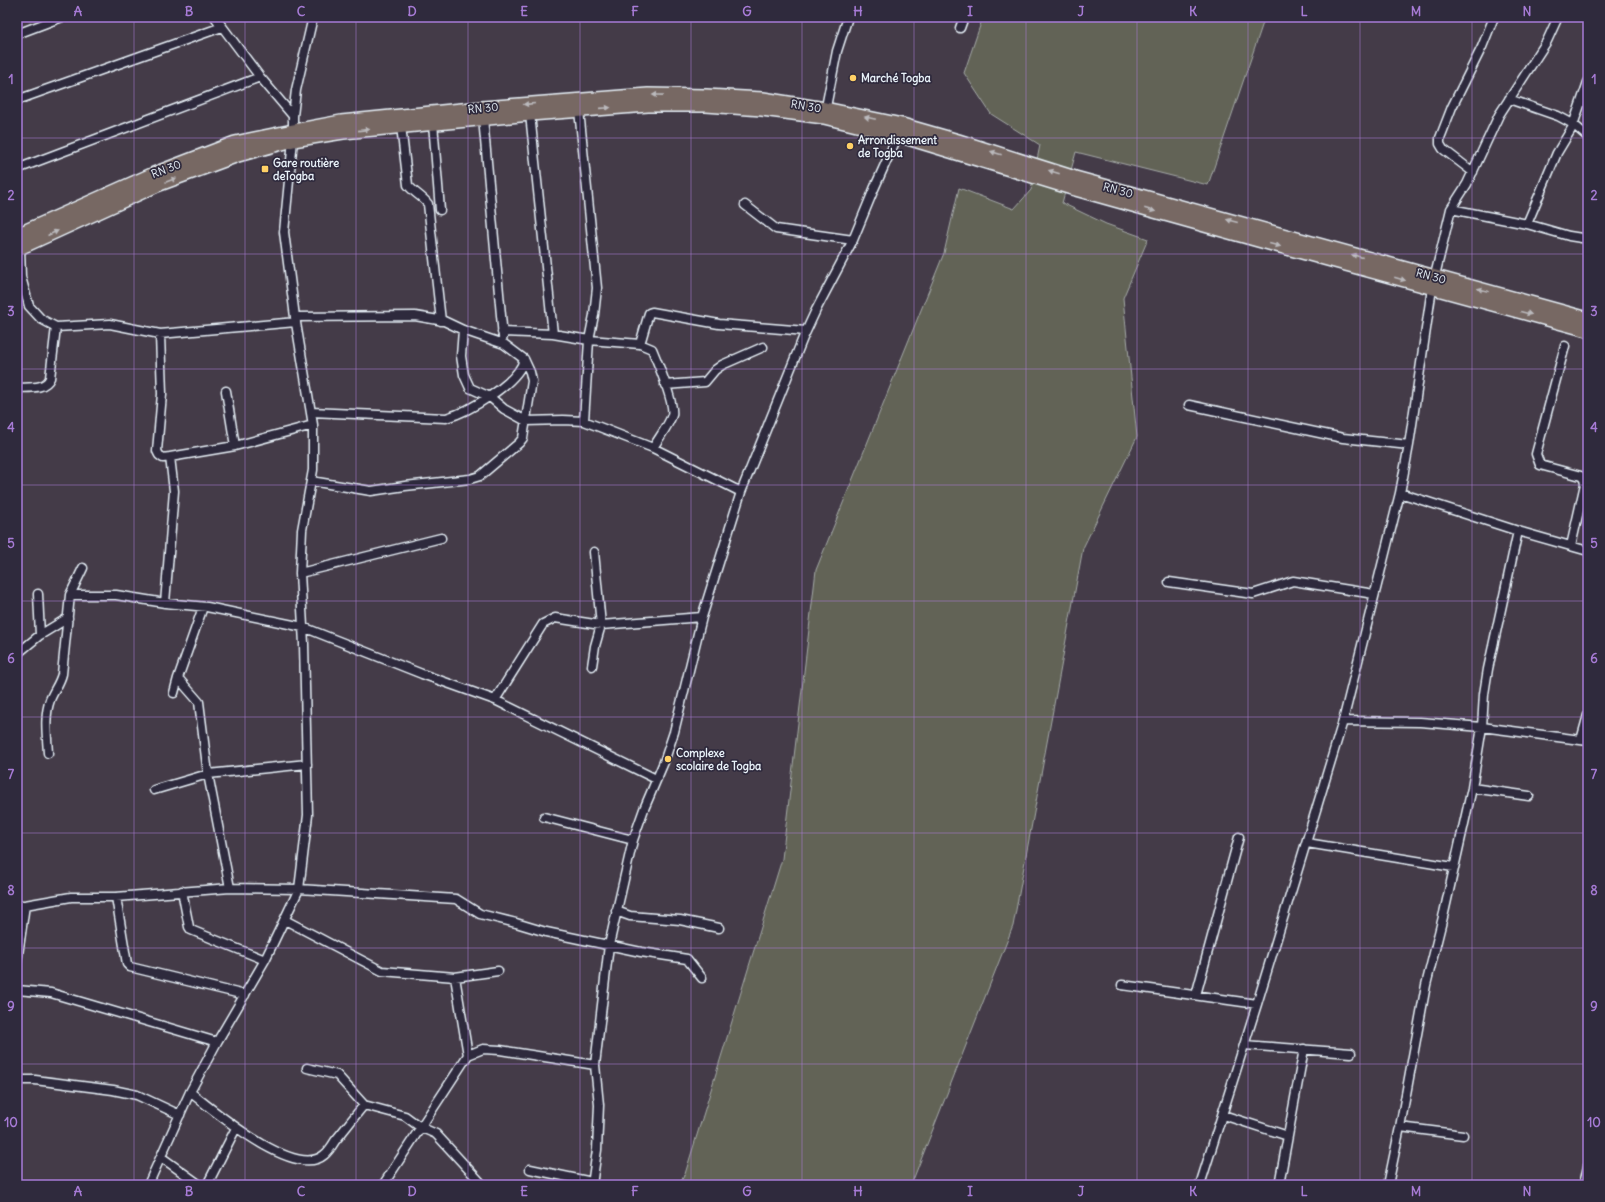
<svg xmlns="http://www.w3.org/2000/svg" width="1605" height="1202" viewBox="0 0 1605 1202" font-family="Delius,sans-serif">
<rect width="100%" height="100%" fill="#443b48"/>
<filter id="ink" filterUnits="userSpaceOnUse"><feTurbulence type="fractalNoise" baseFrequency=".025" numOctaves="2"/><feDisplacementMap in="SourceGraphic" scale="8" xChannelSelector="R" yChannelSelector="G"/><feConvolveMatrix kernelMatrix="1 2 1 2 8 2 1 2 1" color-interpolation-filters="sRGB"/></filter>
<g filter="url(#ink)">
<path fill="#626457" stroke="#a5aaa8" d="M983,17H1265L1208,185L1076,152L1062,203L1106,224L1148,239L1123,298L1137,437L1083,548L1013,926L911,1185H679L685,1174L782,859L816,570L944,253L959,188L1014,209L1031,190L1040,145L991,114L964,73Z"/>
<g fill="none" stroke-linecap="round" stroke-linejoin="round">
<g stroke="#e8f1f8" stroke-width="11">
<path id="street" d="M960,28L964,17
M17,34L62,17
M1509,99L1558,116L1573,124L1588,137
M17,100L222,27
M579,110L597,288L594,315L589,340L584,421
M825,112L837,51L848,17
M530,114L553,334
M293,116L296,90L313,17
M483,118L503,337
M433,123L440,210
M401,126L408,185C414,193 422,196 428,204L441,321
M17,169L260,77
M1473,172L1443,149L1440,144V138L1452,107L1482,47L1494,17
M745,205L776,229L853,240
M1451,209L1527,224L1569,236L1588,239
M1527,224L1557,153L1572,128L1588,82
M20,248L21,277L29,306L41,319L56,327L110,324L160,334L296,322
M295,317L415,316L444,321L463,330L504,344L524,359L530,372L532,381L523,438L519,443L480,476L470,479L405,486L371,491L311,481
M463,330L461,356L464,375L470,388L490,397L504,409L526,421L563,420L584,421L653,448L741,492
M502,332L553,334L589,340L640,344L652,349C657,361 675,404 672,415C669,425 658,439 653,448
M160,334L162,394L157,451L159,455L163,458L170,457L174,491L165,603
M640,344L649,313L652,312L719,324L806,331
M1565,346L1536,454L1540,465L1581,476L1584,479L1585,484L1571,546
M665,385L705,382L715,370L722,365L763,347
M17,388C28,387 45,390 50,378L56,327
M226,391L235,446
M1189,405L1343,438L1409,445
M311,412L446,418C468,412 519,383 524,359
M170,457L235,446L313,425
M1400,493L1518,531L1588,551
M300,573L441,538
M1169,582L1253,594L1293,581L1374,594
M38,594L40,635
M70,595H116L165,603L207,607L303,627L422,674L495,700L656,779
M203,607L178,678L199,702L208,774L230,888
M17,654L40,635L68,618
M592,666L595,646L601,625L594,552
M174,693L178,678
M495,700L543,624L555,618L601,625L702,617
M1343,721L1420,722L1482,727L1588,741
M1581,740L1588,715
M48,753C47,736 44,716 50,700C54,690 60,683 62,674L70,595L83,568
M1472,788L1529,796
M154,790L208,774L307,764
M544,817L633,840
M1307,843L1453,867
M182,891L189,927L191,930L265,960
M116,897L127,964L130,967L245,995
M17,905H25L71,897H116L230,888L299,889L456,899L480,914L516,923L546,932L641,952L687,959L702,978
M616,911L630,916L680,920L719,928
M285,920L382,971L455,977L498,971
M17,962L25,905
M455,977L468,1055
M1122,985L1257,1004
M17,990L51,993L217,1042
M1196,995L1239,837
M1244,1045L1351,1053
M307,1068L337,1075L364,1105L405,1116L420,1127L436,1134L483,1185
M17,1080H35L113,1090L137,1095L180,1115
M190,1092C213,1110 295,1180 324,1155C328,1152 332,1146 335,1141C345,1129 354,1117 364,1105
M1223,1115L1288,1136
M1400,1127L1463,1135
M161,1157L200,1185
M530,1169L592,1182
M148,1185L190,1092L217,1042L265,960L299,889L308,815L304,644L300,573L302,530L313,470V425L295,317L284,232L293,140V116L260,77L215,17
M207,1185L236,1128
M383,1185L468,1055L483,1049L500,1050L595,1065
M592,1185L597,1150L599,1105L595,1065L609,945L633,840L644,809L664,762L674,732L702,617L741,492L803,338L816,310L853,240L874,189L898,135
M1200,1185L1257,1004L1343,721L1400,493L1409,445L1432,288L1451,209L1467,184L1499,115L1547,41L1558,17
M1279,1185L1304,1049
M1388,1185L1400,1127L1426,985L1444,913L1472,788L1482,727L1484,694L1488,669L1518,531
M1584,1185L1588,1166"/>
</g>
<g stroke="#e8f1f8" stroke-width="16">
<path id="primary" d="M17,235L154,174L235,143L293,131L341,122L482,108L648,95L706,96L763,99L825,109L902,125L958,141L1075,178L1588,319
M17,249L157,185L238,155L293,140L343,132L530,114L648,105H706L762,109L824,117L898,135L1072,188L1269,243L1588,330"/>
</g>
<use href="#street" stroke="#2f2a3d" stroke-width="8"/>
<use href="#primary" stroke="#776864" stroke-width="13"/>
</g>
<defs><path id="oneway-solid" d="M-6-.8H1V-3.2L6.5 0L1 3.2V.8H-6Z"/></defs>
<g fill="#bbbabd">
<use href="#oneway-solid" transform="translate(658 95) rotate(-179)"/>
<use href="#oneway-solid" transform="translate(529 104) rotate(175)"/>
<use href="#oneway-solid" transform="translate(605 108) rotate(-4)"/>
<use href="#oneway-solid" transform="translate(870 118) rotate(-168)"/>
<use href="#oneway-solid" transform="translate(364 130) rotate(-6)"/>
<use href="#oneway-solid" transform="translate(996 153) rotate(-162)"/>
<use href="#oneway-solid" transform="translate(1054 172) rotate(-163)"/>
<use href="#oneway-solid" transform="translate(171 180) rotate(-21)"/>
<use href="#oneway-solid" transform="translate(1150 210) rotate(16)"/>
<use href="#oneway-solid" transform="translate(1232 221) rotate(-165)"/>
<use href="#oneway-solid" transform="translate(53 233) rotate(-24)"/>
<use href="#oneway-solid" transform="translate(1275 245) rotate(15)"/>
<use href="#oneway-solid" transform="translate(1357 256) rotate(-165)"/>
<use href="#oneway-solid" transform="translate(1400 279) rotate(16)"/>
<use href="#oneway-solid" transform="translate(1483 290) rotate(-165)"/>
<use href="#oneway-solid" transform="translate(1526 313) rotate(15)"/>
</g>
</g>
<path fill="none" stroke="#a77bd6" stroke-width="1" stroke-opacity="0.55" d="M134,17V1185M245,17V1185M356,17V1185M468,17V1185M580,17V1185M691,17V1185M802,17V1185M914,17V1185M1026,17V1185M1137,17V1185M1248,17V1185M1360,17V1185M1472,17V1185M17,138H1588M17,254H1588M17,369H1588M17,485H1588M17,601H1588M17,717H1588M17,833H1588M17,948H1588M17,1064H1588"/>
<g fill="#ffd166" stroke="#2f2a3d" stroke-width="1.5">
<circle cx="853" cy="78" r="4"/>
<circle cx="850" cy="146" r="4"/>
<rect x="261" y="165" width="8" height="8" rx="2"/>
<circle cx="668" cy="759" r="4"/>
</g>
<g text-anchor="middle" stroke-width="3.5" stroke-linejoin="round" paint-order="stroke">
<g font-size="11" font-weight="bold" fill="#e8f1f8" stroke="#2f2a3d" text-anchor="start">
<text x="861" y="82">Marché Togba</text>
<text x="858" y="144">Arrondissement<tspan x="858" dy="13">de Togba</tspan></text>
<text x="273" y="167">Gare routière<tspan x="273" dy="13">deTogba</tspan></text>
<text x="676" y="757">Complexe<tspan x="676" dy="13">scolaire de Togba</tspan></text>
</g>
<g font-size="11" fill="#e8f1f8" stroke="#2f2a3d">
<text transform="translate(806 106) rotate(9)" y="4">RN 30</text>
<text transform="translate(483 108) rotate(-5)" y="4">RN 30</text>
<text transform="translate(166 169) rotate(-21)" y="4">RN 30</text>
<text transform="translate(1118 190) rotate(15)" y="4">RN 30</text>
<text transform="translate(1431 276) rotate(15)" y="4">RN 30</text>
</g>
</g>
<rect width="1605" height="1202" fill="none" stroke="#2f2a3d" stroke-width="44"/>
<rect x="22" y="22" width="1561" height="1158" fill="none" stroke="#a77bd6" stroke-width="1.5"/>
<g font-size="13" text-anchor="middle" font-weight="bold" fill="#a77bd6">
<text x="78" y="16">A</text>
<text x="189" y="16">B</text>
<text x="301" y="16">C</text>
<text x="412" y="16">D</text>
<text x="524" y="16">E</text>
<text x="635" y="16">F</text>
<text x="747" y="16">G</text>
<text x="858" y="16">H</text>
<text x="970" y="16">I</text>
<text x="1081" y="16">J</text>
<text x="1193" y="16">K</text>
<text x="1304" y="16">L</text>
<text x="1416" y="16">M</text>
<text x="1527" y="16">N</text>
<text x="11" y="84">1</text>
<text x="1594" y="84">1</text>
<text x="11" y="200">2</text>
<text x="1594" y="200">2</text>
<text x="11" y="316">3</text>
<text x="1594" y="316">3</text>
<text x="11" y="432">4</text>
<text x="1594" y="432">4</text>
<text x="11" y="548">5</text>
<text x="1594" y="548">5</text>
<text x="11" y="663">6</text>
<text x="1594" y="663">6</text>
<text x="11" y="779">7</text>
<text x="1594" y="779">7</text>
<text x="11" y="895">8</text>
<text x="1594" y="895">8</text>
<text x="11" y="1011">9</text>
<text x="1594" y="1011">9</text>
<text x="11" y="1127">10</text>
<text x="1594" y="1127">10</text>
<text x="78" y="1196">A</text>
<text x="189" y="1196">B</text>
<text x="301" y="1196">C</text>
<text x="412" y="1196">D</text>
<text x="524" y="1196">E</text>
<text x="635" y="1196">F</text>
<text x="747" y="1196">G</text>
<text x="858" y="1196">H</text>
<text x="970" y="1196">I</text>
<text x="1081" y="1196">J</text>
<text x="1193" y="1196">K</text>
<text x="1304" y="1196">L</text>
<text x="1416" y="1196">M</text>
<text x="1527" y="1196">N</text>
</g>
</svg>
